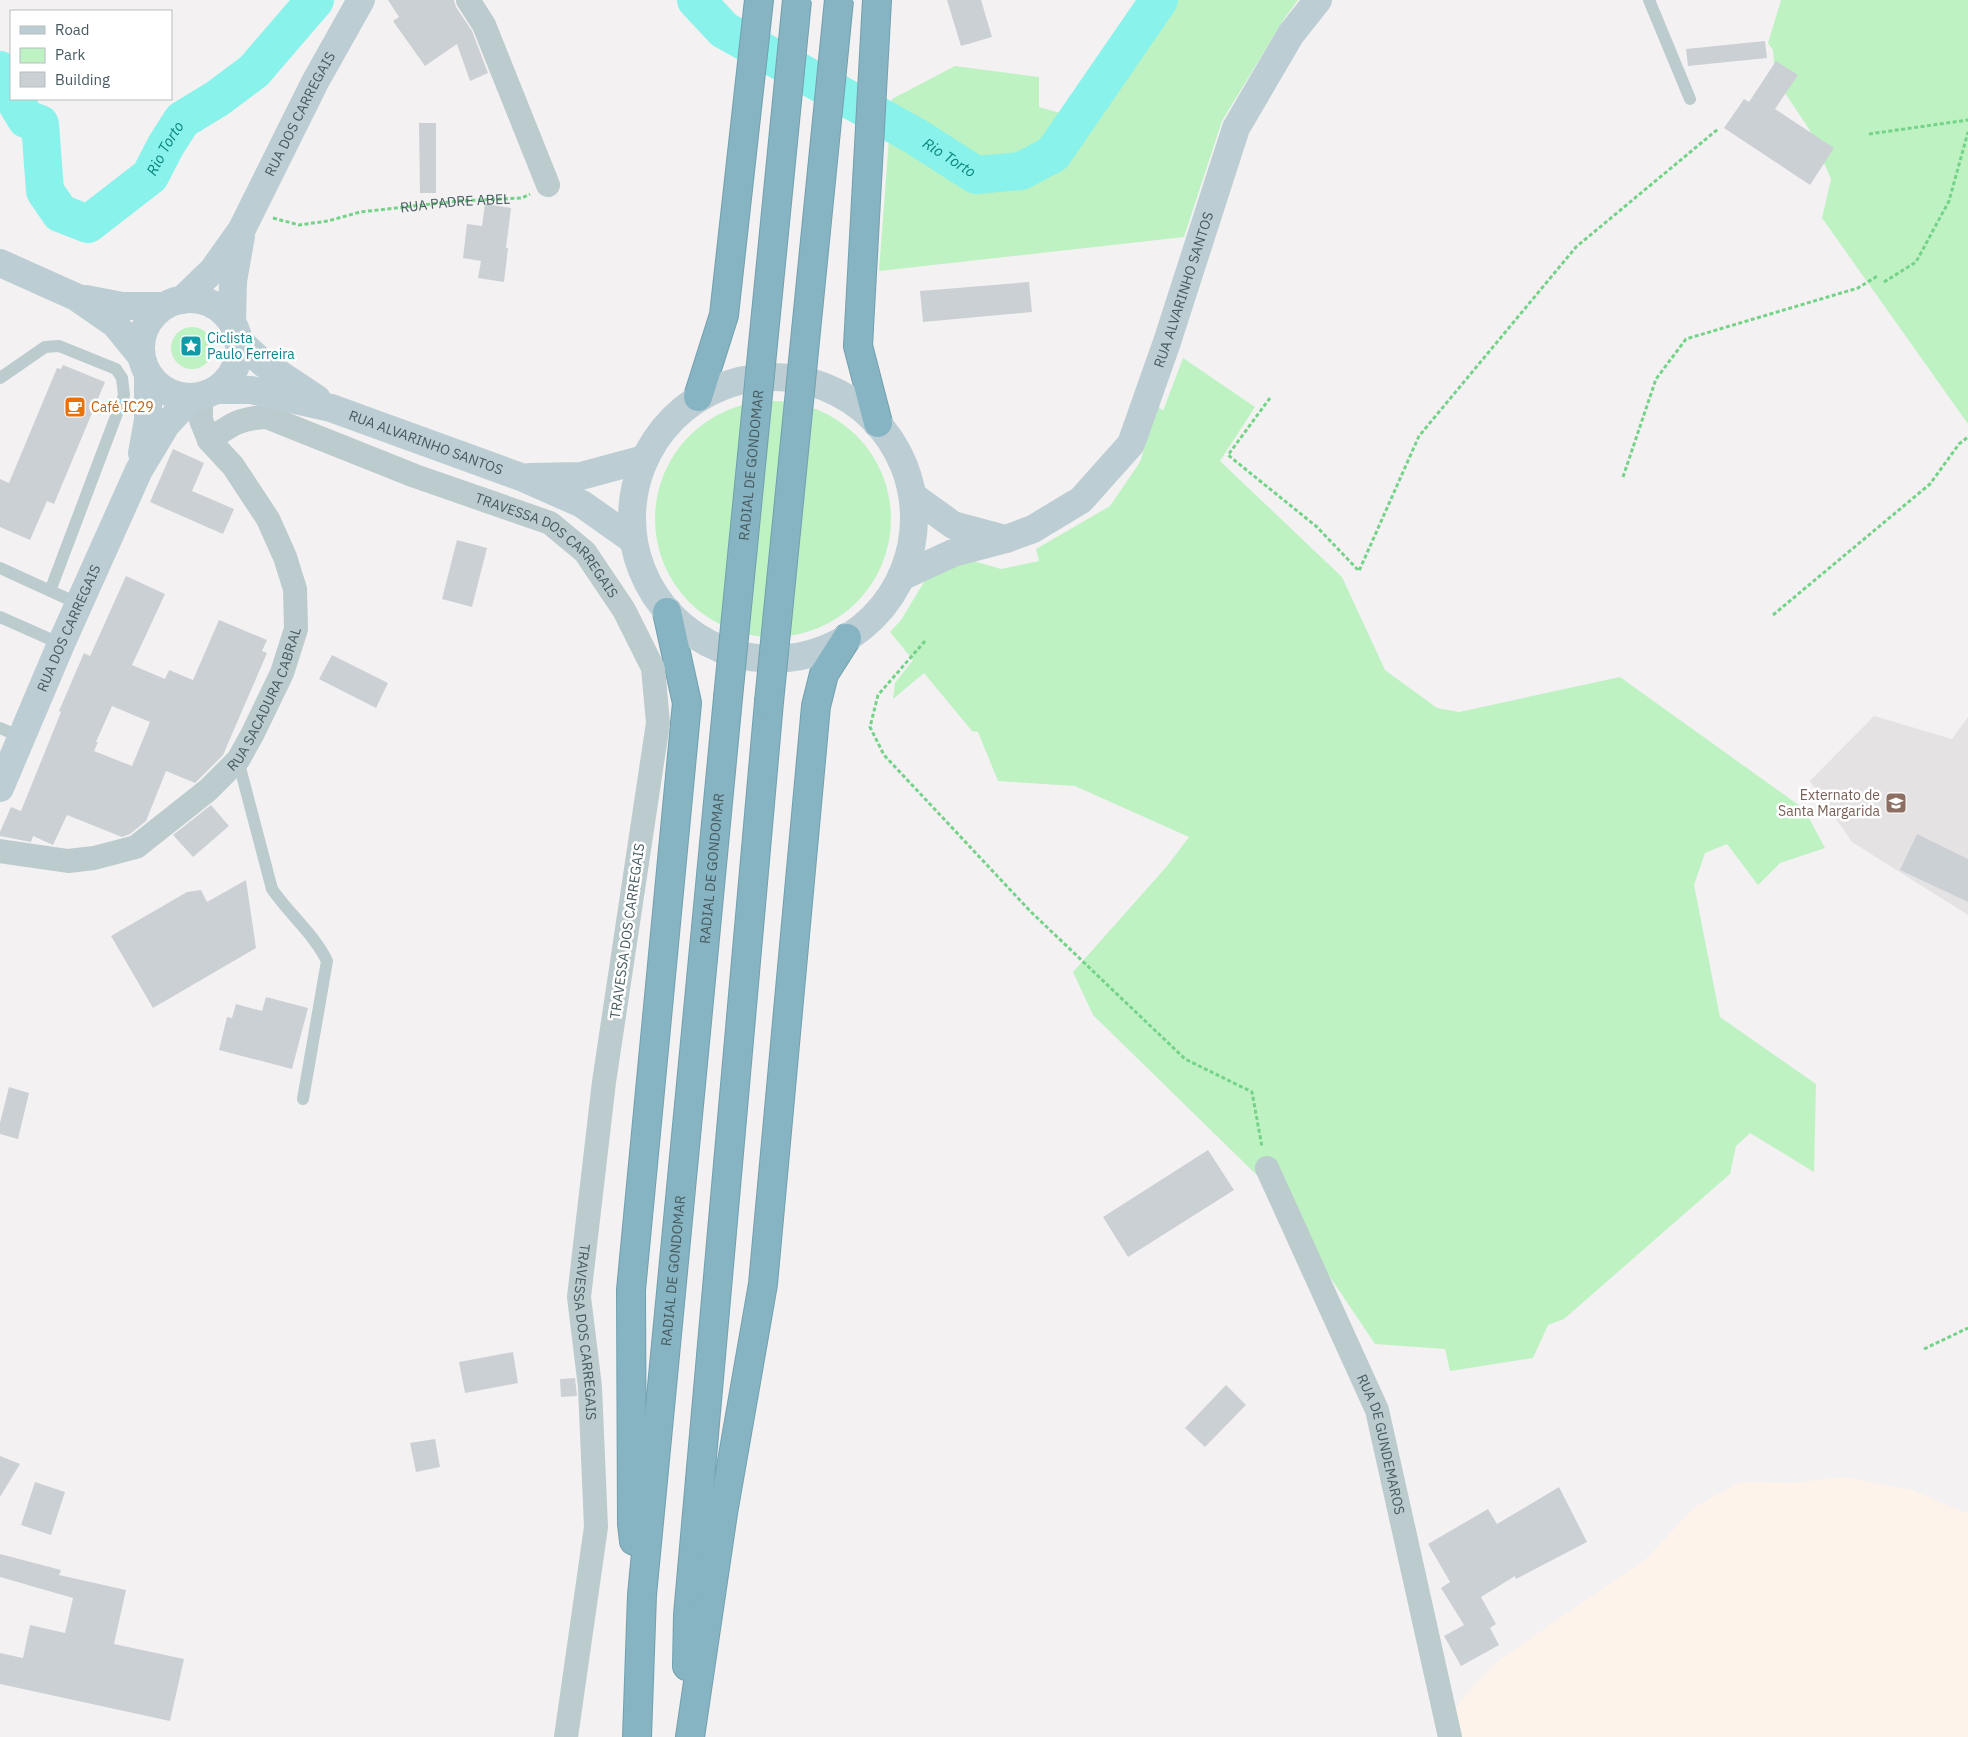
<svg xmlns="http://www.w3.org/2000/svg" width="1968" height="1737" viewBox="0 0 1968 1737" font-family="'IBM Plex Sans',sans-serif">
<rect width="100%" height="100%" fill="#f4f1f2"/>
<path fill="#fdf3eb" d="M1844,1477L1912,1490L1968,1514V1737H1457L1452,1720L1461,1700L1498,1661L1646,1559L1695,1507L1741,1482L1794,1483Z"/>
<path fill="#e5e2e4" d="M1874,716L1952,739L1968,717V915L1852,842L1810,781Z"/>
<path fill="#bef2c3" d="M1167,0H1298L1284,19L1222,121L1184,237L879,271L892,99L955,66L1039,77V107L1060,113L1074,137Z
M1781,0H1968V424L1822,218L1831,179L1809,129L1775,78L1773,50L1768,43Z
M171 348a21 21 0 1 1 42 0a21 21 0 1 1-42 0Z
M1183,358L1255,407L1220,461L1342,577L1385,670L1437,708L1459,712L1620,677L1804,809L1825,848L1780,863L1758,885L1727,844L1705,853L1694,885L1720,1017L1816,1084L1814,1172L1750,1133L1736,1146L1730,1174L1564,1319L1548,1325L1533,1358L1450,1371L1445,1349L1375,1344L1271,1189L1093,1015L1073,972L1167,866L1189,837L1075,786L998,781L978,732L972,731L924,673L893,699L895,683L913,660L890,632L901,620L927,577L930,548L1001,569L1039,561L1036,549L1110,506L1140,462L1158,406L1163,411Z
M655 519a118 118 0 1 1 236 0a118 118 0 1 1-236 0Z"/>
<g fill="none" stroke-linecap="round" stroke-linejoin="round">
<g stroke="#89f2ea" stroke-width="38">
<path id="s1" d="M696,0L724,30L915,136L976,175L1021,171L1053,154L1159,0"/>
<path d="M0,70L11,95"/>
<path id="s2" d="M14,99L26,119L40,124L45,191L60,213L88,224L150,176L166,145L182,120L218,98L254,71L315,0"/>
</g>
</g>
<path fill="#cbd0d4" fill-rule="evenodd" d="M388,0H454L456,7L472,31L488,73L470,81L457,44L425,66L393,21L399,17Z
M947,0H981L992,37L961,46Z
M1765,41L1767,58L1688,66L1686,49Z
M1776,61L1798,75L1775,109L1834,148L1810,185L1724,128L1744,99L1749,102Z
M419,123H436V193H420Z
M485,204L511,208L506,248H508L504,282L478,278L481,261L463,258L467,224L482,226Z
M1029,282L1032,312L923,322L920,291Z
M63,365L105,382L54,504L47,501L30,540L0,527V479L9,483L57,368L61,369Z
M173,449L204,463L192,491L234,509L223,534L150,502Z
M457,540L487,548L472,607L442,599Z
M126,576L165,594L132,665L165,679L169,670L193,680L219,620L267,640L262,651L267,653L223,755L195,783L166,771L146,821L130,834L122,837L67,815L53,845L33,836L31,842L0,836V832L11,807L21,811L61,712L59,711L84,653L90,656ZM112,706L150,722L132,766L94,751L98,742H96Z
M332,655L388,683L376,708L319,679Z
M211,805L229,826L193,857L173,835Z
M1917,834L1968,859V902L1900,870Z
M246,880L256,948L153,1008L111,936L187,892L201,890L207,902Z
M266,997L308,1008L292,1069L219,1050L227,1017L232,1018L236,1004L262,1011Z
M9,1087L29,1093L18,1139L0,1134V1123Z
M1208,1150L1234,1190L1128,1257L1103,1217Z
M513,1352L518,1383L465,1393L459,1362Z
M575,1378L577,1396L561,1397L560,1379Z
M1226,1385L1246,1405L1205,1447L1185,1428Z
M435,1439L440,1467L416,1472L410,1443Z
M0,1456L20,1464L0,1497Z
M35,1482L65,1492L51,1535L21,1525Z
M1559,1487L1587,1542L1516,1579L1515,1576L1481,1597L1496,1624L1490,1628L1499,1645L1461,1666L1444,1636L1464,1625L1441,1588L1450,1582L1428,1544L1488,1509L1497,1524Z
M0,1554L61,1570L59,1575L126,1590L114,1644L184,1659L170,1721L0,1684V1653L23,1658L30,1625L65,1633L73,1598L0,1577Z"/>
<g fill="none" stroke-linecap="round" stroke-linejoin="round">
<g stroke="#71a0ae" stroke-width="30">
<g id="highway">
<path d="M877,0L858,346L878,423"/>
<path d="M698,397L724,315L759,0"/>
<path d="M634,1541L632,1524L631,1290L687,703L667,612"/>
<path d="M687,1666L688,1615L769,702"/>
<path id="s11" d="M637,1737L642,1595L728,698"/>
<path d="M690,1737L723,1513L763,1284L816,706L824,674L847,638"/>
</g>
</g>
<g stroke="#74d389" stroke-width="3" stroke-dasharray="4 2.5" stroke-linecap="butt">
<path d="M1869,134L1968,120"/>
<path id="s3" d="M273,218L299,225L328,221L360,212L458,201L522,198L530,194"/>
<path d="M1884,282L1916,262L1949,201L1968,132"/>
<path d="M1270,398L1228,455L1317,527L1359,571L1419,436L1576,247L1718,129"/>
<path d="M1623,477L1656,379L1686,339L1858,288L1879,275"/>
<path d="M1773,615L1930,484L1959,444L1968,437"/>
<path d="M925,641L878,695L870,727L884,755L1030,911L1185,1059L1252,1092L1262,1147"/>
<path d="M1924,1349L1968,1328"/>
</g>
<path stroke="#bbcbce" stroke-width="12" d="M1649,0L1690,99
M0,378L45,347L59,346L116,369L122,378L124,395L50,591
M0,568L79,604
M0,617L61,644
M0,728L21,737
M238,760L272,889C289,914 314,934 327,961L303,1099"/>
<g stroke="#bbcbce" stroke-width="24">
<path d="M468,0L484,25L548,185"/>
<path id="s4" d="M209,440C231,425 239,418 267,417L415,476L550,523L585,552L624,610L653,668L658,723L604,1082L579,1297L590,1387L596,1527L566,1737"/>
<path id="s5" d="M0,851L68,861L94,858L136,847L208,790L238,760L252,735L282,673L296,629L295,589L285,557L268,519L233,466L209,440L201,420V395"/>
<path id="s6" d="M1267,1168L1377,1410L1450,1737"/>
</g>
<g stroke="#bcced4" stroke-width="28">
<path d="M0,263L76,297L115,324L141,356"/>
<path d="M86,299L122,306H164"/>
<circle cx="190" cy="348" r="49"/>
<path id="s7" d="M182,300L213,270L242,229L315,82L361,0"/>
<path d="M232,322L233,281L241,236"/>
<path d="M239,341L263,363L317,399"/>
<circle cx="773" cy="518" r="141"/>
<path id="s8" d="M216,390H251L331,408L521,477L582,504L633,540"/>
<path d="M142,453L148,420V374"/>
<path d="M530,477L581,476L644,459"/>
<path d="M913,496L953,525L1005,539"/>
<path id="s9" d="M901,577L953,553L1006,539L1033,529L1081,500L1131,444L1167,342L1236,128L1291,34L1318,0"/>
<path id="s10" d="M0,788L61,644L139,470L166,425L191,398"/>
</g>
<use href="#highway" stroke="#86b4c2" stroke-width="28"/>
<g stroke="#71a0ae" stroke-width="30" stroke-linecap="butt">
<g id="highway-bridge">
<path id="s12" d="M728,698L797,0"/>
<path d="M769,702L839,0"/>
</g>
</g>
<use href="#highway-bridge" stroke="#86b4c2" stroke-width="28"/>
</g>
<defs>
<g id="sight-square" transform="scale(1.125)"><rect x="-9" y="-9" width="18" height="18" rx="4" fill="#0f9aa8" stroke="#fff"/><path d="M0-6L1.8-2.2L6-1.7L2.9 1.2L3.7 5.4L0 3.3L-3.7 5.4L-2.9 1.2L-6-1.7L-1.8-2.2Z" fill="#fff"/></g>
<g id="cafe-square" transform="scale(1.125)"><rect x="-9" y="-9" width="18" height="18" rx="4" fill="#e8710a" stroke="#fff"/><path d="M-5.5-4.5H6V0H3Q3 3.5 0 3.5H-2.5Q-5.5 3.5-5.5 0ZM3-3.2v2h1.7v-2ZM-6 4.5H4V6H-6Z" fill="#fff"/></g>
<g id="school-square" transform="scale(1.125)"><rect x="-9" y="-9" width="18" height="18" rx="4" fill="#8d6e63" stroke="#fff"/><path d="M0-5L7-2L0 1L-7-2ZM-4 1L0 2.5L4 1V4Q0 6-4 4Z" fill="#fff"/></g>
</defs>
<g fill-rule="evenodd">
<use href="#sight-square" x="191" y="346"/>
<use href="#cafe-square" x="75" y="407"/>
<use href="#school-square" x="1896" y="803"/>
</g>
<g text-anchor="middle" stroke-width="5" stroke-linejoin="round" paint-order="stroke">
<g font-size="14" fill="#475b60" stroke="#fff">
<text dy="5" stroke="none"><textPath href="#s7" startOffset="222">RUA DOS CARREGAIS</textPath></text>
<text dy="5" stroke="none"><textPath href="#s3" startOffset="185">RUA PADRE ABEL</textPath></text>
<text dy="5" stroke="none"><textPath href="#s9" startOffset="435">RUA ALVARINHO SANTOS</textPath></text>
<text dy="5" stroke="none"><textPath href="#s8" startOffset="218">RUA ALVARINHO SANTOS</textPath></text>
<text dy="5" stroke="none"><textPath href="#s12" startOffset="234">RADIAL DE GONDOMAR</textPath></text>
<text dy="5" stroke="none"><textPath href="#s4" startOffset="376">TRAVESSA DOS CARREGAIS</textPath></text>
<text dy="5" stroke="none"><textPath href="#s10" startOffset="174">RUA DOS CARREGAIS</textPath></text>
<text dy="5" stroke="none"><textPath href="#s5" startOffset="339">RUA SACADURA CABRAL</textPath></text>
<text dy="5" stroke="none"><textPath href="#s11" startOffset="872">RADIAL DE GONDOMAR</textPath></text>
<text transform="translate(627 931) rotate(-82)" y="5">TRAVESSA DOS CARREGAIS</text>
<text dy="5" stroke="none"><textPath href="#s11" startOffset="468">RADIAL DE GONDOMAR</textPath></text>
<text dy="5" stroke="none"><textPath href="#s4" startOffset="1216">TRAVESSA DOS CARREGAIS</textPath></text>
<text dy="5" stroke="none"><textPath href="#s6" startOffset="300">RUA DE GUNDEMAROS</textPath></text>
</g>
<g font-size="14" fill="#0d838f" stroke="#fff" text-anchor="start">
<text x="207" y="343">Ciclista<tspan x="207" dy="16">Paulo Ferreira</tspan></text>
</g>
<g font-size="14" fill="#c56008" stroke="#fff" text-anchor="start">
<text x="91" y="412">Café IC29</text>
</g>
<g font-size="14" fill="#785e54" stroke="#fff" text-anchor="end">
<text x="1880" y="800">Externato de<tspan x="1880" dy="16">Santa Margarida</tspan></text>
</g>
<g font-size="15" font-style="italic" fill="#08857c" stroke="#fff">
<text dy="5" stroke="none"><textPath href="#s2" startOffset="272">Rio Torto</textPath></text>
<text dy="5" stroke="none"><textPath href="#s1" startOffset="300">Rio Torto</textPath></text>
</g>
</g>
<rect x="10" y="10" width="162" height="90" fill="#ffffff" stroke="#b5bdbf"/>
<rect x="20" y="26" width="25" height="8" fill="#bcced4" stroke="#b5bdbf"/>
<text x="55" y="35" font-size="15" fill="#475b60">Road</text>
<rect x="20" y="48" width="25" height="15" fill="#bef2c3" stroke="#b5bdbf"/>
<text x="55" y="60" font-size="15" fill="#475b60">Park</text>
<rect x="20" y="72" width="25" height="15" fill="#cbd0d4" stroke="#b5bdbf"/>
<text x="55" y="85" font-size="15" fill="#475b60">Building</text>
</svg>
